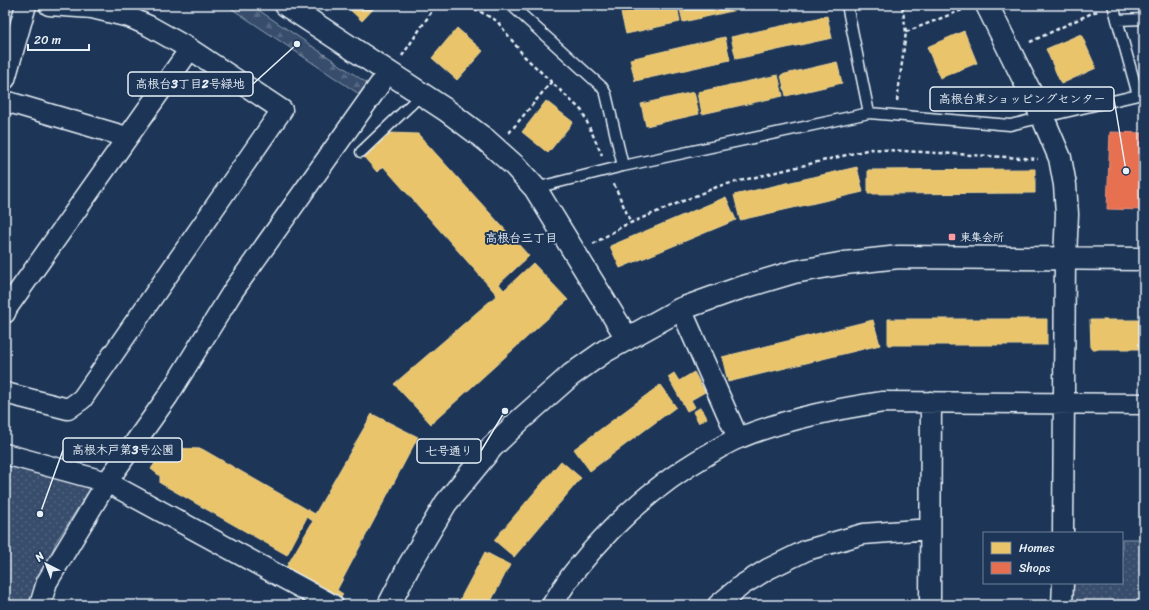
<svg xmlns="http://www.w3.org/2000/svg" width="1149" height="610" viewBox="0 0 1149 610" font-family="Sriracha,'Klee One',sans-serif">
<defs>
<pattern id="forest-firs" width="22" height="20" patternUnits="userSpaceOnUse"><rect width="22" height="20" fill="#374d6c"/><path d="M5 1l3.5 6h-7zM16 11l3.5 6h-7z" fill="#546782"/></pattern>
<pattern id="park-dots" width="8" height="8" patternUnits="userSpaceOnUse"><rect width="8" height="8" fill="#374d6c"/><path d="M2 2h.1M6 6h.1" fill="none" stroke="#546782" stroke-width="1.8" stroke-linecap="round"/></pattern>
</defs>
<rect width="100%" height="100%" fill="#1d3557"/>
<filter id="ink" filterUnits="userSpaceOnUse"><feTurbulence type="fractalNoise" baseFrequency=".025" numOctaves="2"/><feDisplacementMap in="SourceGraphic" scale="8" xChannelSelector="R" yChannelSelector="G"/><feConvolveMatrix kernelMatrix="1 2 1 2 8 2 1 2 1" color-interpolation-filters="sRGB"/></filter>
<g filter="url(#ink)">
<path fill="url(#forest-firs)" stroke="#909fb2" d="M226,5H251L367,83L359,94Z"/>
<path fill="url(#park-dots)" stroke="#909fb2" d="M5,465L92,486L56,542L33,600V605H5Z
M1122,539H1144V605H1071L1072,583H1122Z"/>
<path fill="#e9c46a" stroke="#e9d295" d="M345,5H377L362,21Z
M657,5H677L680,22L626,34L621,13Z
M679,5H759L683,22Z
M827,16L832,38L736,59L731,37Z
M457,28L483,51L457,80L432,58Z
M964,31L977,63L940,78L927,47Z
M1081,34L1096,68L1061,84L1046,49Z
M725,37L730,60L635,81L630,59Z
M837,62L842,83L786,96L781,75Z
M778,75L783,96L702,114L698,92Z
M694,92L699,114L646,126L641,104Z
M546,101L573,122L548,153L522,132Z
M390,133L418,134L529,256L499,284L504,290L533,263L568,300L431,424L394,384L497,295L383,166L377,172L363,156Z
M857,167L863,192L740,220L734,195Z
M1035,169V193L868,194V170Z
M726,197L736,220L620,268L610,246Z
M888,319H1047V345H888Z
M873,320L880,345L728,382L722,357Z
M1090,320H1144V349H1091Z
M694,372L705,392L691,400L695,407L687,411L668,377L674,373L679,381Z
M660,385L676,407L590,471L574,449Z
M701,407L707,418L699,423L693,412Z
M372,414L418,437L337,590L343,594L338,602L284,571L313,521L307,517L287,555L160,483V476L151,469L165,448L202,449L315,514Z
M561,461L581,478L514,557L494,540Z
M485,552L510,565L489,605H457Z"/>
<path fill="#e76f51" stroke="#e79683" d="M1110,132L1144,133V210L1107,209Z"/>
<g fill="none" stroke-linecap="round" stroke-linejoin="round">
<g stroke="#e8f1f8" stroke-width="13">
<path id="lane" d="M511,5L602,87L606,94L623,166
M847,5L869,113
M1113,5L1138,95
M1117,20L1144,19
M361,152L422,94
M535,188L623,166L869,113L1010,125L1138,95H1144"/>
</g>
<g stroke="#e8f1f8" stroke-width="23">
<path id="street" d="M5,79L26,5
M5,101L127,137
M681,309L738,438
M5,313L7,308L190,49
M5,393L68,409L82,399L282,110L190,49L149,26L129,17L92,8L49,5
M5,454L107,482L333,605
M1063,533L1065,258
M40,605L47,582L107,482L168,396L233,291L380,84
M552,605C559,594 566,582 574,572C611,525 655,485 707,455C718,449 728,442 739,438C785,419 835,409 883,402L1144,404
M718,605L742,585L768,569L807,550L863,534L930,529
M930,605L931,402
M1062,605L1063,583"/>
</g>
<g stroke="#e8f1f8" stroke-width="25">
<path id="secondary" d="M286,5L446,110L486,140L515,166L535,188L627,338
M987,5L1043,118L1060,158L1065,185L1067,214L1065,258
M389,605L410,564L446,503L492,447L519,421L571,375L605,351L681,309L737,289L794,272L845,263L899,257L1144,259"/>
</g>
<path stroke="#e8f1f8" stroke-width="2.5" stroke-dasharray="4 3" stroke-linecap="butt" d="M468,5L497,21L524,56L582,111L602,155
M906,32L967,8
M1030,42L1094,12L1100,11
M402,56L436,5
M897,101L906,32L902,5
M509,133L552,81
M614,184L631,223
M593,244L623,226L719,186L871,149L1038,159"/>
<use href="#lane" stroke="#1d3557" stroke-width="10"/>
<use href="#street" stroke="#1d3557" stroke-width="20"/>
<use href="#secondary" stroke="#1d3557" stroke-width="22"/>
</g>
</g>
<rect fill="#ff9aa2" stroke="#1d3557" stroke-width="1.5" x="948" y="233" width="8" height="8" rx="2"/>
<g text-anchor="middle" stroke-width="4" stroke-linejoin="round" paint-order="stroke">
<g font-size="11" font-weight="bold" fill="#e8f1f8" stroke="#1d3557" text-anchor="start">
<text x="960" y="241">東集会所</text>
</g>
<g font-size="12" font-weight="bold" fill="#e8f1f8" stroke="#1d3557">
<text x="521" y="242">高根台三丁目</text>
</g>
</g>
<path fill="none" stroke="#e8f1f8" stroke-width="1.5" d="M297 44L253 84M1126 171L1114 99M40 514L63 450M505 411L481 451"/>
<g fill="#e8f1f8" stroke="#1d3557" stroke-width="1.5">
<circle cx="297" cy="44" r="4"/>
<circle cx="1126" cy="171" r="4"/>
<circle cx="40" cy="514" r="4"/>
<circle cx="505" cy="411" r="4"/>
</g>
<g fill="#1d3557" stroke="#e8f1f8" stroke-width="1.5">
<rect x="128" y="72" width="125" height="24" rx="4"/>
<rect x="930" y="87" width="184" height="24" rx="4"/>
<rect x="63" y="438" width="119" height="24" rx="4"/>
<rect x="417" y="439" width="64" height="24" rx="4"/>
</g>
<g font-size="12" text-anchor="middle" font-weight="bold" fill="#e8f1f8">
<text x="190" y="88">高根台3丁目2号緑地</text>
<text x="1022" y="103">高根台東ショッピングセンター</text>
<text x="123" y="454">高根木戸第3号公園</text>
<text x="449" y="455">七号通り</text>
</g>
<rect width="1149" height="610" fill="none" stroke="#1d3557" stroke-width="20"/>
<rect x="10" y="10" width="1129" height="590" fill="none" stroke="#e8f1f8" stroke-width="1.5" filter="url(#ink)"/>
<rect x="983" y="532" width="140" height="52" fill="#1d3557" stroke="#6e8097"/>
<rect x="991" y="542" width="20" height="12" fill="#e9c46a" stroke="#6e8097"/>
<text x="1019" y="552" font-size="12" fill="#e8f1f8">Homes</text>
<rect x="991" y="562" width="20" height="12" fill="#e76f51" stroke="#6e8097"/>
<text x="1019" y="572" font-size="12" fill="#e8f1f8">Shops</text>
<g transform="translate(46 564) rotate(318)" stroke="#1d3557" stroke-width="3" paint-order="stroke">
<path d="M0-3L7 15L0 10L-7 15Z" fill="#e8f1f8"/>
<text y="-6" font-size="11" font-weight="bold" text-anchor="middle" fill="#e8f1f8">N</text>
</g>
<path d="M28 44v6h61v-6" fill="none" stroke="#e8f1f8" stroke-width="2"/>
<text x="34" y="44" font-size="12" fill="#e8f1f8" stroke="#1d3557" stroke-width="3" paint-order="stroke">20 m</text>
</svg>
